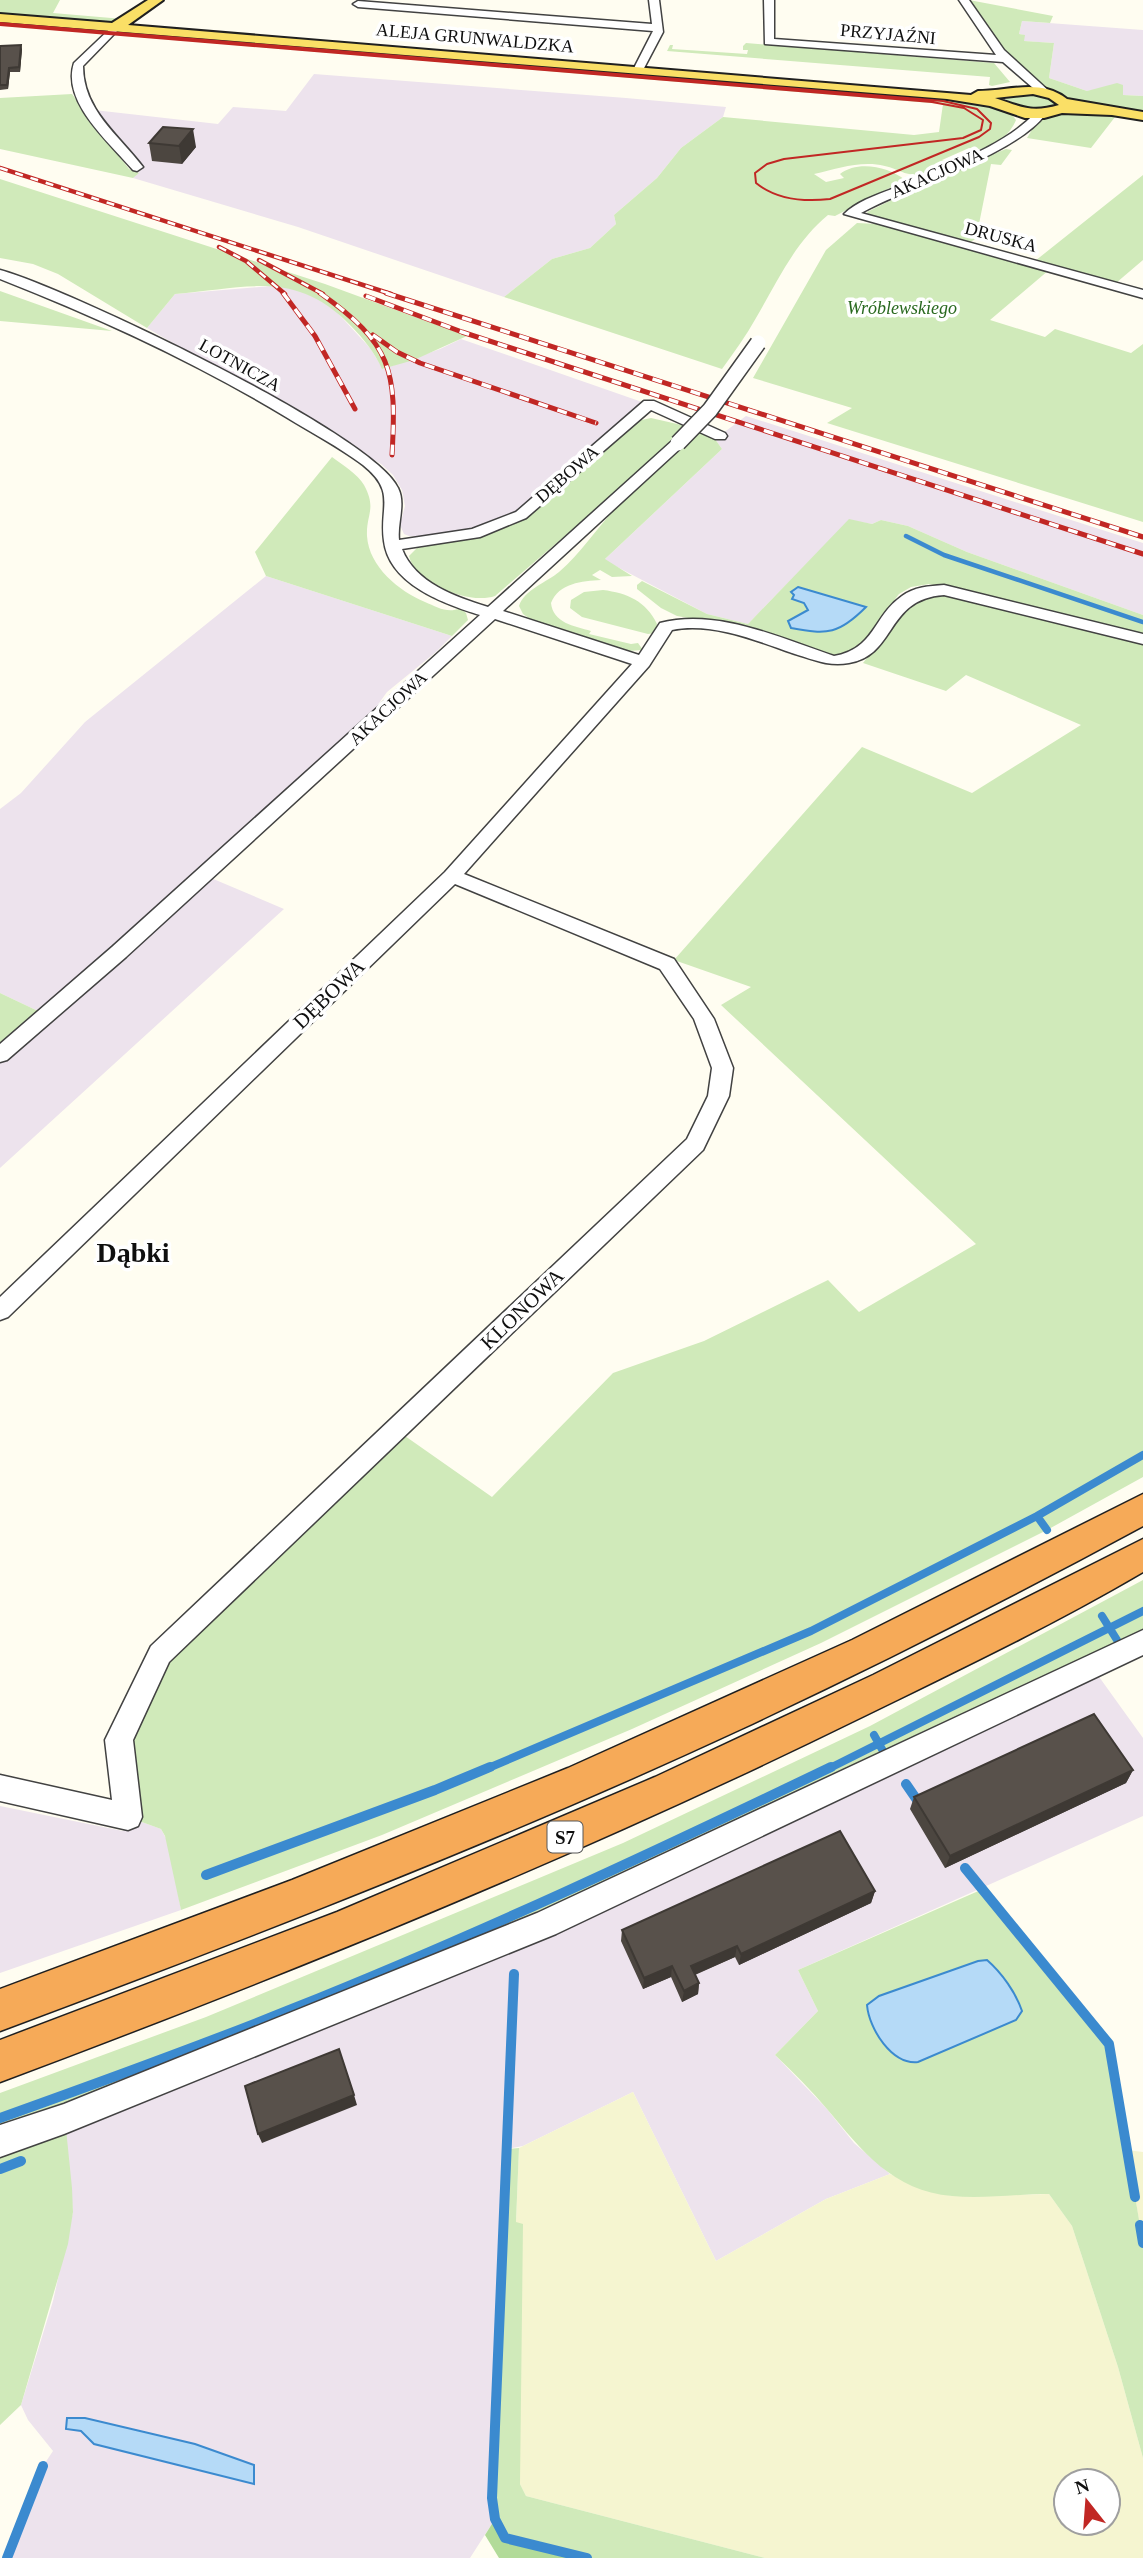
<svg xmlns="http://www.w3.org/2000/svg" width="1143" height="2558" viewBox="0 0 1143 2558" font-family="'Times New Roman',serif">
<rect width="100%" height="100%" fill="#fffdf1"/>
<path fill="#ede3ed" d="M1022,21L1143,30V96L1123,95V85L1087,91L1049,78L1054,43L1023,41L1024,35L1019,34Z
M314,74L626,98L726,107L723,117L681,148L657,178L614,215L616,224L590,248L552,259L504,297L298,227L133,178L144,166L94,110L218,124L233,107L286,111Z
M271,286L292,288L308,293L334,309L370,348L383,369L440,349L461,339L642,402L515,512L477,528L424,537L409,536L404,534L400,525L405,506L402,490L393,475L381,464L147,328L175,294Z
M746,416L1143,543V615L967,552L908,526L881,520L872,524L849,520L748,624L707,614L604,560L722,449L715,439Z
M266,576L452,636L436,652L387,692L372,713L320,761L40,1012L0,993V809L21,793L85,722Z
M211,878L284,909L0,1168V1062Z
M1092,1667L1143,1738V1816L798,1970L818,2011L775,2055L827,2109L854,2143L890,2174L826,2199L716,2261L633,2092L523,2146L507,2149L492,2498L495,2519L470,2558H7L43,2466L53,2451L28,2420L21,2405L53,2301L73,2212L64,2119Z
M0,1806L123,1831L128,1817L161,1829L169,1844L181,1910L0,1973Z"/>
<path fill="#f5f5d0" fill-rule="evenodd" d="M633,2092L716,2261L826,2199L890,2174L930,2191L952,2196L1049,2194L1072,2226L1118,2367L1143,2458V2558H765L526,2496L520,2484L516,2223L519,2148ZM1066,2481H1108V2523H1066Z
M1127,2150L1143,2152V2243L1135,2197Z"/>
<path fill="#d0eaba" d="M0,0H60L53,13L123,19L104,24L0,16Z
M969,0L1053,16L1050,23L1022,21L1019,34L1025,35L1024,41L1054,43L1049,78L1087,91L1117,83L1123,85V95L1143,96V113L1073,102L1046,89L1008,56Z
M142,33L627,74L876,92L875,94L936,99L937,97C958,99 1004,100 1016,120C1010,136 987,154 969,148L942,160L945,162C904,189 906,164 868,164C850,164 832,170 814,174L826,182L844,178L840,174C858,160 889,167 905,180L835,216L828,215C795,242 777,282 756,318C746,336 734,352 722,369L504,297L552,259L590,248L616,224L614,215L657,178L681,148L723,117L914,135L939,132L943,104L127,36Z
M746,43L994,63L1010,82L992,86L989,85L990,77L667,51L670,45H673L672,49L747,54L748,50H743V46Z
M1032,93L1049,97L1056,103L1055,106L1030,112L1006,102V99L1012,95Z
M72,94L129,169L139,173L133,178L0,149V98Z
M1064,112L1115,117L1091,148L1027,138L1039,118Z
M1006,149L1012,150L1001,165L991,164L976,239L968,243L869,215L867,212L958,168Z
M1143,175V260L1116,283L1035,261Z
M0,179L325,284L467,336L414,360L382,369C375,353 363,338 351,326C296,269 246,288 175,294L147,328L58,274L33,264L0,258Z
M857,223L877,224L1049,270L990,320L1045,337L1055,329L1131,353L1143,344V522L827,423L852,408L753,378L826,250Z
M0,291L112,331L0,321Z
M651,418L686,426L616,492L495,596C470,605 415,584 409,556L417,548L487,535L518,522L637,421Z
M698,431L715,439L722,449L605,559L632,576L612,577L600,570L592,575L601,580C582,581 559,583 551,603C553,623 574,626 591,631L589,634L631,644L638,643L643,650L628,651L533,621L523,614L519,606C524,590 547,582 559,572C581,553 596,529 616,508C642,481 672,457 698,431Z
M332,457C341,464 358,474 364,485C377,509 366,514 367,536C369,567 399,591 425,602C437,607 448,614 460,608L466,613L468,620L452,636L266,576L255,552Z
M849,519L872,524L881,520L908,526L967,552L1143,615V635L929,584L911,587L899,594L856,651L838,656L711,622L677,616L661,608L637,589V585L642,581L707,614L748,624Z
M603,590C627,593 646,601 657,624L655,633L648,634L582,617L570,608L571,600L584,592Z
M946,594L1143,644V1477L1047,1530L821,1643L632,1729L382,1835L181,1910L165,1836L161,1829L128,1817L138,1804L133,1740L173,1656L405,1436L492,1497L613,1373L704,1341L828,1280L859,1312L976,1244L721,1005L751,987L674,960L862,747L972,793L1081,725L966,675L946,691L863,663L914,598Z
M0,993L40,1012L0,1046Z
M1143,1580V1642L952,1734L65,2119L72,2188L73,2212L68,2244L21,2405L0,2425V2093L206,2017L623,1843L870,1726Z
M983,1889L1109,2044L1143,2243V2458L1118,2367L1072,2226L1049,2194C1017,2194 983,2199 952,2196C893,2191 862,2151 827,2109C811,2090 793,2072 775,2055L818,2011L798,1970Z
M519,2148L516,2222L523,2224L520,2484L526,2496L765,2558H587L505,2538L495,2519L492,2498L507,2149Z"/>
<path fill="#b2db99" d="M495,2519L505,2538L587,2558H499L485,2535Z"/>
<path fill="#b5daf7" stroke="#3b8acf" stroke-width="2" d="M798,587L866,607C839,634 828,635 791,628L788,621L808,610L804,603L792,599L794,595L791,592Z
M987,1960C1002,1973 1016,1993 1022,2011L1016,2020L918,2062C892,2065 869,2029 867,2005L879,1996L978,1961Z
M67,2418H85L195,2444L254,2465V2484L94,2444L81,2431L66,2429Z"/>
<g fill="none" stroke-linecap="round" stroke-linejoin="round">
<path stroke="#3b8acf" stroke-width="4.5" d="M906,536L944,555L1143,622"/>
<path stroke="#3b8acf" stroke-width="8" d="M1047,1530L1037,1516L1143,1455
M1102,1616L1117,1640
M874,1735L883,1751
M486,1769L811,1631L1037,1516
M828,1769L1143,1611"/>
<path stroke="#3b8acf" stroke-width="10" d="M906,1784L917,1800
M965,1868L1109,2044L1135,2197
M206,1875L435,1790L490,1767
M514,1974L492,2498L495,2519L505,2538L587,2558
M0,2118C98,2083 195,2048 292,2009C475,1936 654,1852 831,1767
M0,2169L21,2161
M1140,2225L1143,2243
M7,2558L43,2466"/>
<g stroke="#424242" stroke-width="3">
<path id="minor" d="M649,0H659L663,32L643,70L638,73L633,70L653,31L358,7L353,4L358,1L652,24Z
M764,0H774V39L996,55L959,0H969L1004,50L1050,92L1040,94L1003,62L765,44Z
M114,25L119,28L118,30L83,66C83,110 118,134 143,167L137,171L133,170C110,143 61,102 74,63Z
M1035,113L1045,115C1013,156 910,186 861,213L1143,290V298L844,214C856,202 876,195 892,189C937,169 1002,149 1035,113Z
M0,270C66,288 374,434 398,488C406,504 397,523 399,540L472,529L516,512L644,401H654L725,433L727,436L725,439H715L651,410L526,518L480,537L402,549C415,583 456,597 488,607L673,440H683L685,443L683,446L503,611L639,655L660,623C717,608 780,638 834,656C875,649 873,616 902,596C914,587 929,586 944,585L1143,634V644L944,595C885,599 897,655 849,663C828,667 812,659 792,653C755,640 711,622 672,630L649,666L464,874L674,959L714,1019L733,1068L729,1096L703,1150L169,1662L133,1740L142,1817L138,1826L128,1830L0,1801V1775L112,1800L105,1740L151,1646L687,1139L708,1096L712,1068L694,1019L660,969L455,884L8,1317L0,1320V1297L445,872L632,664L495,619L126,957L7,1060L0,1062V1044L112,947L480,615C444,604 389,584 384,541C379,507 397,492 363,465C339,447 312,433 286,417C195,362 99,318 0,279Z
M1143,1630V1655L556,1934L64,2134L0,2157V2125L64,2104L537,1913Z"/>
</g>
<g stroke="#202020" stroke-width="4">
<path id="major" d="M148,0H163L128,25L971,95L978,91C1009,91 1040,78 1067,99L1143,112V120L1112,115L1062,113L1044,118H1025L990,106L947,99L0,22V14L112,23ZM1033,94L1049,98L1059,105C1031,113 1022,107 995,98Z"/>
</g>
<g stroke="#202020" stroke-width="3">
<path id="highway" d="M1143,1494V1526C1010,1598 876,1666 739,1730C498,1842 249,1938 0,2031V1989L292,1880L568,1768L852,1640Z
M1143,1539V1572C1051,1626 954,1672 858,1719C579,1856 291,1973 0,2082V2040L337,1912L655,1777L873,1675Z"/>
</g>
<use href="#minor" fill="#fff" fill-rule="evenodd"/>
<use href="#major" fill="#fadf66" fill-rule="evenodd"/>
<use href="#highway" fill="#f6aa58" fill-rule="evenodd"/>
<path stroke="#c12724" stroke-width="2" d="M0,23L943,101L977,109L991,123L990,129L979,137L830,199C804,202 777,200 756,183L755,173L767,164L784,159L963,138L981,130L983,120L964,108L932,102L0,25"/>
<g stroke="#c12724" stroke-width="4.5">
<path id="rail-far1" d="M0,168L391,294
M219,247L246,261L285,294
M259,260L323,294"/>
</g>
<g stroke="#c12724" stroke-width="5">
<path id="rail" d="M283,293L315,336L355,409
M320,293C392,344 397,370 392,455
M386,293L1143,537
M366,296L462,332L1143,554
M373,335L397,352L420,363L596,423"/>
</g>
<use href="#rail-far1" stroke="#fff" stroke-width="2.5" stroke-dasharray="8" stroke-linecap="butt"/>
<use href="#rail" stroke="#fff" stroke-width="3.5" stroke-dasharray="10" stroke-linecap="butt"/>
<g stroke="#424242" stroke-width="18" stroke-linecap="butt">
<path id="minor-bridge" d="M678,443L710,410L758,343"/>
</g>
<use href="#minor-bridge" stroke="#fff" stroke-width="15"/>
</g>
<path fill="#4c4640" d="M0,46L22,49L20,72H10L8,89L0,90Z
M149,143L196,147L182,164L152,161Z
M1133,1770L1126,1783L945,1868L910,1809L914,1797Z
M875,1891L871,1903L739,1965L735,1957L695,1975L699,1983L698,1994L682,2002L671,1977L643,1989L621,1941L622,1930Z"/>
<path fill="#3e3934" d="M21,45L22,49L20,72L19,67Z
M9,68L10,72L8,89L7,85Z
M193,129L196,147L182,164L179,146Z
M1133,1770L1126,1783L945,1868L950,1856Z
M875,1891L871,1903L739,1965L741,1954Z
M737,1946L735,1957L689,1977L691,1966Z
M672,1966L671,1977L643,1989L644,1978Z
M699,1983L698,1994L682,2002L684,1991Z
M354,2095L357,2105L262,2143L258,2134Z"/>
<path fill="#58514b" stroke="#3e3934" stroke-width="2" d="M21,45L19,67L9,68L7,85H0V46Z
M163,127L193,129L179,146L149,143Z
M1094,1714L1133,1770L950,1856L914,1797Z
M840,1831L875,1891L741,1954L737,1946L691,1966L699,1983L684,1991L672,1966L644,1978L622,1930Z
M339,2049L354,2095L258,2134L245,2086Z"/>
<g text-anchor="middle" stroke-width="7" stroke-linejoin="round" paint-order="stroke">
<g font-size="18" fill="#0f0f0f" stroke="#fff">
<text transform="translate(888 34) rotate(5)" y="6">PRZYJAŹNI</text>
<text transform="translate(475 38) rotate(5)" y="6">ALEJA GRUNWALDZKA</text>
<text transform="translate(937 173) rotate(-24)" y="6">AKACJOWA</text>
<text transform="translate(1001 237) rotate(15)" y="6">DRUSKA</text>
<text transform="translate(240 365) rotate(29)" y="6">LOTNICZA</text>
<text transform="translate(567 474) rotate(-41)" y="6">DĘBOWA</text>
<text transform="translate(388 708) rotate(-43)" y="6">AKACJOWA</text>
</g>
<g font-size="18" font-style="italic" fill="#28681e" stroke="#fff">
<text x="902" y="314">Wróblewskiego</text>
</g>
<rect fill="#fff" stroke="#575757" stroke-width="2" x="547.5" y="1821.5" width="35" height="31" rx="5"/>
<g font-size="19" font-weight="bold" fill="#0f0f0f">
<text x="565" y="1844">S7</text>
</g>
<g font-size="21" fill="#0f0f0f" stroke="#fff">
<text transform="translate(329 994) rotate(-44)" y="7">DĘBOWA</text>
<text transform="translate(522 1309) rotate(-44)" y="7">KLONOWA</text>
</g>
<g font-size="28" font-weight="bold" fill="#0f0f0f" stroke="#fff">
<text x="133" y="1262">Dąbki</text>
</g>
</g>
<g transform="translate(1087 2502) rotate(343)"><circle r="33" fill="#ffffff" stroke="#9f9f9f" stroke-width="2"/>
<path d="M0-5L12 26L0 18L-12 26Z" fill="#c12724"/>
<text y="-10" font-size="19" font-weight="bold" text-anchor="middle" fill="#0f0f0f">N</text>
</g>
</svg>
